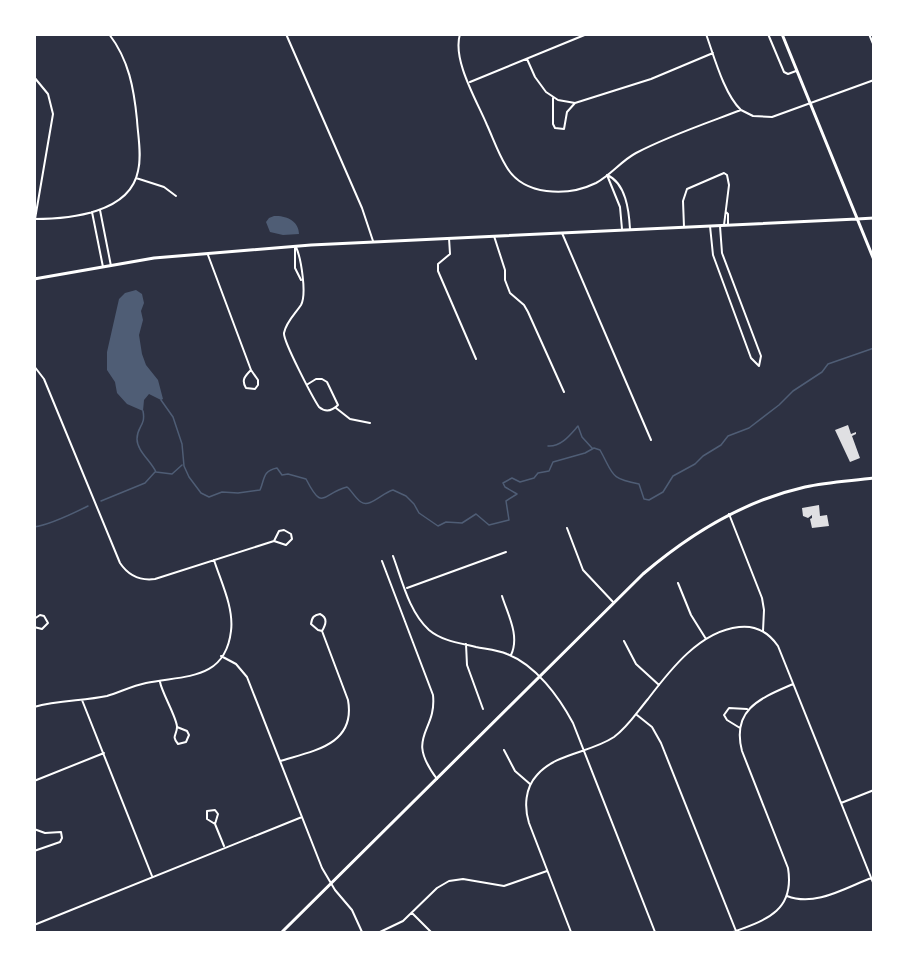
<svg xmlns="http://www.w3.org/2000/svg" width="908" height="967" viewBox="0 0 908 967" font-family="'Asap Condensed',sans-serif">
<rect width="100%" height="100%" fill="#2d3142"/>
<path fill="#4f5d75" d="M274,216C286,215 299,221 299,234L283,235L270,232L266,222L269,218Z
M136,290L142,294L144,303L141,311L143,320L139,335L142,354L146,365L158,380L163,399L161,400L149,394L144,400L143,411L127,404L117,393L115,382L107,370V352L119,299L125,293Z"/>
<g fill="none" stroke-linecap="round" stroke-linejoin="round">
<path stroke="#4f5d75" stroke-width="1.5" d="M161,400L173,417L182,444L184,466L189,477L201,493L209,497L222,492L238,493L260,490C265,479 262,471 277,468L282,475L288,474L306,479C323,512 321,494 347,487C352,491 355,498 361,502C370,508 382,493 393,490L406,496L414,504L419,513L438,526L446,522L462,523L476,514L489,525L509,520L506,501L517,494L505,487L503,483L512,478L520,482L534,478L538,473L549,471L553,462L585,453L594,448L600,450C614,475 609,478 639,484L644,499L649,500L663,492L673,476L695,464L703,456L721,445L728,436L749,428L779,405L793,391L822,372L828,364L874,348
M143,411C146,426 137,426 137,439C137,451 151,461 156,472
M548,446C561,447 570,435 578,426L582,437L592,448
M156,472L172,474L182,465
M101,501L145,483L155,472
M34,527C49,525 74,513 88,506"/>
</g>
<path fill="#e0e0e3" d="M848,425L851,434L856,432V434L852,436L860,458L850,462L835,430Z
M819,505L820,516L827,515L829,526L812,528L810,519L812,518V515L808,518L803,516L802,508Z"/>
<g fill="none" stroke-linecap="round" stroke-linejoin="round">
<path stroke="#fff" stroke-width="2" d="M286,34L362,208L373,241
M460,34C452,60 477,101 487,125C493,138 498,153 506,166C523,196 567,197 596,183C611,175 621,161 636,153C668,136 707,123 741,110L753,116L772,117L874,80
M706,34C714,56 724,94 741,110
M768,34L784,72L788,74L796,71
M869,34L874,46
M527,59L535,77L546,92L558,100L575,103L651,79L713,53
M34,77L48,94L53,114L35,219
M470,82L587,34
M553,98V124L555,128L564,129L567,112L575,103
M607,175C626,183 629,211 630,229
M607,175L620,207L622,229
M136,178L164,187L176,196
M100,210L111,266
M92,212L103,267
M726,212L728,214V225
M34,219C70,219 130,213 138,171C142,155 138,137 137,120C134,89 129,60 109,34
M710,226L713,255L751,358L759,366
M720,226L722,253L761,356L759,366
M684,227L683,201L687,189L724,173L727,175L729,185L724,225
M562,233L651,440
M494,236L505,270V280L510,293L524,305L528,312L564,392
M449,238L450,254L438,264V271L476,359
M296,247C301,258 307,294 301,305C295,314 286,322 284,333C283,341 313,398 319,407C326,413 332,411 338,405L327,382L322,379H316L308,384
M295,248V268L301,280
M208,255L251,370L258,380V385L255,389L246,388C241,380 245,376 251,370
M34,366L44,379L120,563C128,575 140,581 155,579L274,541L286,545L292,539L291,534L284,530L279,531L274,541
M336,408L350,419L370,423
M729,514L762,598L764,610L763,631
M567,528L583,570L614,603
M393,556C402,580 409,612 429,630C442,641 460,643 476,647C486,649 498,650 507,654C536,665 559,697 573,723L655,932
M382,561L433,695C437,733 404,735 437,779
M678,583L691,615L706,639
M407,588L506,552
M502,596C508,615 520,636 511,655
M34,619L40,615L44,616L48,623L42,629L34,627
M624,641L636,664L659,685
M466,644L467,665L483,709
M221,656L236,664L247,677L322,868L335,890L352,910L362,932
M160,682C162,693 177,718 177,727C177,735 171,736 178,744L186,742L189,735L187,731L177,727
M82,700L152,876
M34,707C58,700 83,701 107,696C120,692 132,686 146,683C182,675 225,682 231,631C234,608 221,582 214,560
M637,715L652,727L661,743L736,931
M740,728L727,720L724,715L729,708L747,709
M504,750L515,771L530,784
M280,761C313,751 356,745 348,700L322,631C326,624 328,618 320,614C314,615 312,617 311,624L318,630L322,631
M34,781L104,753
M841,803L874,790
M215,824L207,819V811L215,810L218,814L215,824L224,846
M34,829L45,833L61,832L62,838L60,842L34,851
M787,896C815,907 845,888 871,878
M412,913L431,932
M34,925L302,817
M380,932L403,921L437,888L449,881L463,879L504,886L547,871
M571,932L529,823C524,807 525,788 537,775C556,753 590,753 614,737C628,727 637,712 648,699C670,670 700,631 739,627C756,625 769,633 778,646L874,885
M733,932C766,920 795,911 788,868L742,751C731,709 761,698 793,684"/>
<path stroke="#fff" stroke-width="3" d="M857,219L874,218
M282,932L643,574C691,533 743,501 805,487C827,482 850,481 874,478"/>
<path stroke="#fff" stroke-width="3" d="M782,34L874,260
M34,279L154,258L311,245L857,219"/>
</g>
<rect width="908" height="967" fill="none" stroke="#ffffff" stroke-width="72"/>
</svg>
